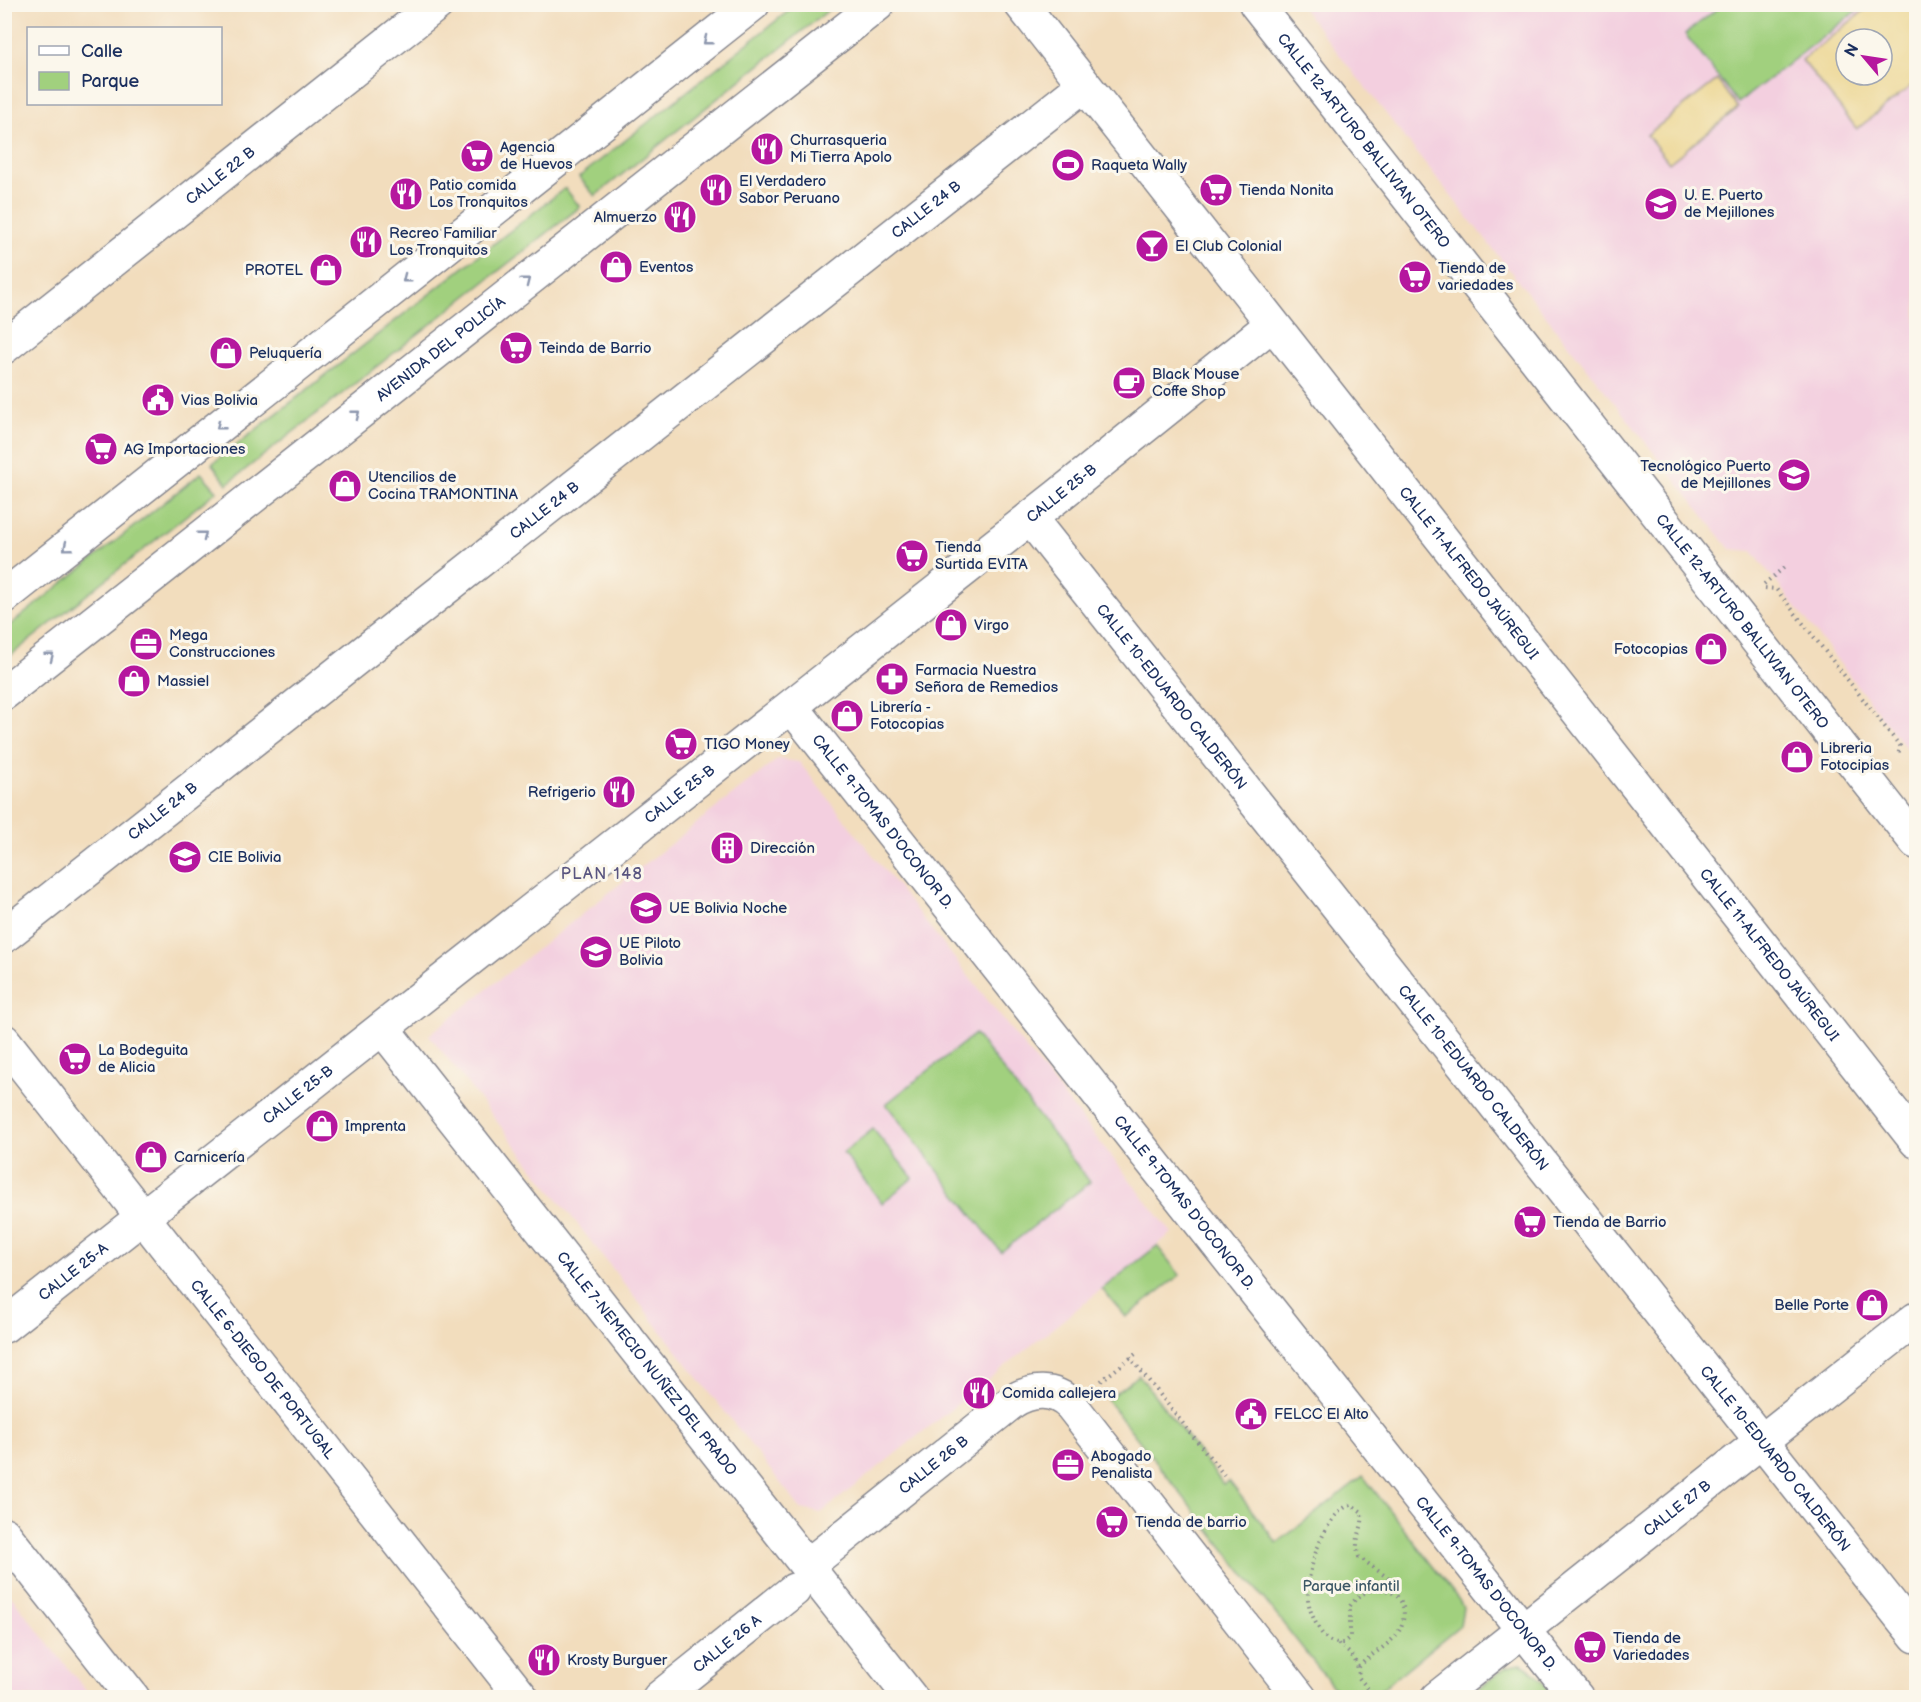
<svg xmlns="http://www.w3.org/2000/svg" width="1921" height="1702" viewBox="0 0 1921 1702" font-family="'Balsamiq Sans',sans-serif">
<rect width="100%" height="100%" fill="#fbf7ec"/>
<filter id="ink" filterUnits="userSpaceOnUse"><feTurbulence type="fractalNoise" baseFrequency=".0167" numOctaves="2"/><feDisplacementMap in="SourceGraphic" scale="12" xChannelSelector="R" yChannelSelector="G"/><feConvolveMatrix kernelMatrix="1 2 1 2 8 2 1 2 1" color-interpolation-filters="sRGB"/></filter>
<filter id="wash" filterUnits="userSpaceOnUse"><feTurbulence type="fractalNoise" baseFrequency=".008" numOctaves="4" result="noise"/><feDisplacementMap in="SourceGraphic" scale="24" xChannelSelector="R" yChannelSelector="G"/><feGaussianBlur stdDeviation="1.35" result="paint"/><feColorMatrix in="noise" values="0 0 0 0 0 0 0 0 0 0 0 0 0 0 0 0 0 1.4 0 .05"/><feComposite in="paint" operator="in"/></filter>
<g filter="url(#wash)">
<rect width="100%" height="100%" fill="#f2ddbd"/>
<path fill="#f3cfdf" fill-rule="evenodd" d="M1300,5H1916V761L1752,551L1730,549ZM1846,39H1882V75H1846Z
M778,759L799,762L1172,1233L821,1513L801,1509L429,1035Z
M5,1588L42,1635L91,1697H5Z"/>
<path fill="#a1d07e" stroke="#5e806e" stroke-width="1.5" d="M796,5H835L595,196L579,177Z
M1722,5V4L1864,5L1738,103L1685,34Z
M565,188L580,207L227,484L212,464Z
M201,473L217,491L5,660V629Z
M975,1034L1090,1182L1001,1252L886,1104Z
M873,1129L913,1178L882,1203L843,1153Z
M1157,1246L1180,1275L1126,1317L1102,1289Z
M1139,1375L1223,1484L1229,1481L1277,1543L1363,1476L1459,1600L1463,1608L1460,1625L1372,1697H1341L1107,1400Z
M1521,1664L1536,1673L1555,1697H1468L1506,1667Z"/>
<path fill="#eeda9e" stroke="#84847e" stroke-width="1.5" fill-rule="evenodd" d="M1871,5H1916V82L1857,129L1802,60ZM1846,39H1882V75H1846Z
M1717,80L1738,108L1669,163L1647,135Z"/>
</g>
<g filter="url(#ink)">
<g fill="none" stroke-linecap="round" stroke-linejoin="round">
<g stroke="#86868e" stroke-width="36">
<g id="minor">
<path id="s1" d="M1021,4L1916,1141"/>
<path id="s2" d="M1256,4L1916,842"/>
<path id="s3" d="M4,347L437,4"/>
<path id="s4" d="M1030,518L1916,1636"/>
<path id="s5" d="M792,707L1577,1698"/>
<path id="s6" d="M4,936L1084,85"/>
<path id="s7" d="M383,1029L911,1698"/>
<path id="s8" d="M4,1041L522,1698"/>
<path id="s9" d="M4,1326L1058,496L1271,325"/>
<path d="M4,1534L133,1698"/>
<path id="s10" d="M807,1566L1012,1402C1031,1389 1054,1388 1071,1405L1300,1698"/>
<path id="s11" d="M659,1698L794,1590"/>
<path id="s12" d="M1437,1698L1916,1319"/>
</g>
</g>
<g stroke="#86868e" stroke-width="36">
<g id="major">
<path d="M4,597L753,4"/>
<path id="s13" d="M4,693L878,4"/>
</g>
</g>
<path stroke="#86868e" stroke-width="4" stroke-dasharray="1.5 4.5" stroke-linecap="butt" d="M1764,584L1786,566
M1765,588L1776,589L1900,746L1898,756
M1130,1357L1224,1475
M1101,1381L1138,1352
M1338,1644C1353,1655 1358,1660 1359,1678L1376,1698
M1359,1667C1371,1652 1396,1644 1402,1624C1413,1591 1372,1575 1350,1606V1637L1343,1643C1331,1644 1324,1638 1318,1627C1313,1618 1308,1607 1308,1596C1307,1569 1323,1520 1347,1506L1352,1505L1362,1512C1365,1529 1352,1539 1359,1557L1388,1578L1391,1587L1389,1591
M1392,1698L1399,1692"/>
<use href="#minor" stroke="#fff" stroke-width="33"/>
<use href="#major" stroke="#fff" stroke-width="33"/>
</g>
<defs><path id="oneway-chevron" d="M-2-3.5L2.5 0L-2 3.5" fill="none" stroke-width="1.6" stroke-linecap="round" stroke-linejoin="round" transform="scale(1.5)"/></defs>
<g stroke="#8d97ae">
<use href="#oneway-chevron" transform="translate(707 41) rotate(142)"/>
<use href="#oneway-chevron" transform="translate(406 279) rotate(142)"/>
<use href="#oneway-chevron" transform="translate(526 281) rotate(-38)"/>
<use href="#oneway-chevron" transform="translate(356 414) rotate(-38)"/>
<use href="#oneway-chevron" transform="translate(220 426) rotate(142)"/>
<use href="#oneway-chevron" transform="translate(203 535) rotate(-38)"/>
<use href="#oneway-chevron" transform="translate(67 547) rotate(141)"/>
<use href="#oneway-chevron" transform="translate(50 656) rotate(-38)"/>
</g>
</g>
<defs>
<g id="restaurant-disc" transform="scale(1.725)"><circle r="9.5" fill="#b5179e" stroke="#fbf7ec"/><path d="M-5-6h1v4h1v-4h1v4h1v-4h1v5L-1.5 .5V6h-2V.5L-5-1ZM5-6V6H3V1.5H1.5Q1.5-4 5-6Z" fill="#fff"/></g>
<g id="supermarket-disc" transform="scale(1.725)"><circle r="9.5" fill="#b5179e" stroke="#fbf7ec"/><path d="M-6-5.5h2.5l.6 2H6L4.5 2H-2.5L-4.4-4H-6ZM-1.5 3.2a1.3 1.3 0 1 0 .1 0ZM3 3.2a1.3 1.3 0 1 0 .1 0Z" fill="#fff"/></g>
<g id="stadium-disc" transform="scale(1.725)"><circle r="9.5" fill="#b5179e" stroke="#fbf7ec"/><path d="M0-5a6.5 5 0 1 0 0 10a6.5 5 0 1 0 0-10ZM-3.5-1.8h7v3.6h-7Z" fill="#fff"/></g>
<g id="school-disc" transform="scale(1.725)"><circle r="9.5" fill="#b5179e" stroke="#fbf7ec"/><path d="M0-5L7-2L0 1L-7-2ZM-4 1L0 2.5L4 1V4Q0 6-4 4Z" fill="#fff"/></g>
<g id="bar-disc" transform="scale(1.725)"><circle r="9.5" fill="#b5179e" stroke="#fbf7ec"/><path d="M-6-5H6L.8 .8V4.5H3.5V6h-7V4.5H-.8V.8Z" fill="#fff"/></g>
<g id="shop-disc" transform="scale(1.725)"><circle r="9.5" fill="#b5179e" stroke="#fbf7ec"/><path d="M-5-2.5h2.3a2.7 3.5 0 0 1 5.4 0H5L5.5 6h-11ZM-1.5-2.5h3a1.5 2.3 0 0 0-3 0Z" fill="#fff"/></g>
<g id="cafe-disc" transform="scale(1.725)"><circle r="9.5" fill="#b5179e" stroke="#fbf7ec"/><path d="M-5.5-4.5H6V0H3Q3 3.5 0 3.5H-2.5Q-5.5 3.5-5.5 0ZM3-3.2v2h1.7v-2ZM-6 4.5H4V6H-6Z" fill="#fff"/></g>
<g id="civic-disc" transform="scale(1.725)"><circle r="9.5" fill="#b5179e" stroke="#fbf7ec"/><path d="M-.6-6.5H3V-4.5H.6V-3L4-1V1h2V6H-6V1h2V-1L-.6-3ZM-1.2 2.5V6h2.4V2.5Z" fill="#fff"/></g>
<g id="university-disc" transform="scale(1.725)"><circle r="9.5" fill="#b5179e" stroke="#fbf7ec"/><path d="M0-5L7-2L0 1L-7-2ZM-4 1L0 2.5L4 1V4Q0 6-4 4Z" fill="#fff"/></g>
<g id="office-disc" transform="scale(1.725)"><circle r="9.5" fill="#b5179e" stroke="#fbf7ec"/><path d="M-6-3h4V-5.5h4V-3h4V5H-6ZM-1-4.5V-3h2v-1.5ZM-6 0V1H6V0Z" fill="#fff"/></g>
<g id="pharmacy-disc" transform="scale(1.725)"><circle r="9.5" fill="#b5179e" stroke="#fbf7ec"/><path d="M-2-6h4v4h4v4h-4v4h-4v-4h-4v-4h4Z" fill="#fff"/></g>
<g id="building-disc" transform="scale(1.725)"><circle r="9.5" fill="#b5179e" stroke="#fbf7ec"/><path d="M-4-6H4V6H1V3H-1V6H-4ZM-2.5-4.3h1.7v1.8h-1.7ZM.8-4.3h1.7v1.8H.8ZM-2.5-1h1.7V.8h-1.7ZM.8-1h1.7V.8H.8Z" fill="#fff"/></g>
</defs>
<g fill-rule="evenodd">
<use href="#restaurant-disc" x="767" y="149"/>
<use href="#supermarket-disc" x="477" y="156"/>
<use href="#stadium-disc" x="1068" y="165"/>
<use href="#restaurant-disc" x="716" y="190"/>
<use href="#supermarket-disc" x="1216" y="190"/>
<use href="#restaurant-disc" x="406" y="194"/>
<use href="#school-disc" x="1661" y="204"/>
<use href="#restaurant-disc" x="680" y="217"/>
<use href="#restaurant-disc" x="366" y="242"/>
<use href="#bar-disc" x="1152" y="246"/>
<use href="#shop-disc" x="616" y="267"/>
<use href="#shop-disc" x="326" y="270"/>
<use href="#supermarket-disc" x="1415" y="277"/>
<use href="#supermarket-disc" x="516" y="348"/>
<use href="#shop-disc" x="226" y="353"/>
<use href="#cafe-disc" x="1129" y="383"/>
<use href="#civic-disc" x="158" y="400"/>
<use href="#supermarket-disc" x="101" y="449"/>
<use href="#university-disc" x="1794" y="475"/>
<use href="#shop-disc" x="345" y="486"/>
<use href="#supermarket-disc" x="912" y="556"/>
<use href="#shop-disc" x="951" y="625"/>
<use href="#office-disc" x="146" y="644"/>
<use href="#shop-disc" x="1711" y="649"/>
<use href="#pharmacy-disc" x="892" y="679"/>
<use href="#shop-disc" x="134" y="681"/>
<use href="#shop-disc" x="847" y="716"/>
<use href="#supermarket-disc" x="681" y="744"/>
<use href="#shop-disc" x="1797" y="757"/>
<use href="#restaurant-disc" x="619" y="792"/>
<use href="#building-disc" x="727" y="848"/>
<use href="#university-disc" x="185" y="857"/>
<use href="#school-disc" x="646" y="908"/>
<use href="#school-disc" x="596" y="952"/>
<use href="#supermarket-disc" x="75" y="1059"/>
<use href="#shop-disc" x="322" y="1126"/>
<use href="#shop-disc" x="151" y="1157"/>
<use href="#supermarket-disc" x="1530" y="1222"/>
<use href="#shop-disc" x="1872" y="1305"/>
<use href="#restaurant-disc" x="979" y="1393"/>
<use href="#civic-disc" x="1251" y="1414"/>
<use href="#office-disc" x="1068" y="1465"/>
<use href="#supermarket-disc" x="1112" y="1522"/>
<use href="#supermarket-disc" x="1590" y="1647"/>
<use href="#restaurant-disc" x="544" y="1660"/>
</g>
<g text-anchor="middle" stroke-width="6" stroke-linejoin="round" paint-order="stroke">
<g font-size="15" fill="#1b2f5e" stroke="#fbf7ec" text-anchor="start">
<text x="790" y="145">Churrasqueria<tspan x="790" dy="17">Mi Tierra Apolo</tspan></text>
<text x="500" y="152">Agencia<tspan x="500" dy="17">de Huevos</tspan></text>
<text x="1091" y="170">Raqueta Wally</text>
<text x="739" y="186">El Verdadero<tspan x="739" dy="17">Sabor Peruano</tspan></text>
<text x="429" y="190">Patio comida<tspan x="429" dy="17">Los Tronquitos</tspan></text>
<text x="1239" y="195">Tienda Nonita</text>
<text x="1684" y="200">U. E. Puerto<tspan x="1684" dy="17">de Mejillones</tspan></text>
<text x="657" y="222" text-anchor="end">Almuerzo</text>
<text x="389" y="238">Recreo Familiar<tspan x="389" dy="17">Los Tronquitos</tspan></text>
<text x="1175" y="251">El Club Colonial</text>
<text x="639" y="272">Eventos</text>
<text x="1438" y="273">Tienda de<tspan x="1438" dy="17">variedades</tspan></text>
<text x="303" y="275" text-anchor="end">PROTEL</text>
<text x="539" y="353">Teinda de Barrio</text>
<text x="249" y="358">Peluquería</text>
<text x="1152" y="379">Black Mouse<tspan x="1152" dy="17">Coffe Shop</tspan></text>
<text x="181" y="405">Vias Bolivia</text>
<text x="124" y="454">AG Importaciones</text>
<text x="1771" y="471" text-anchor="end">Tecnológico Puerto<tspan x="1771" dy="17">de Mejillones</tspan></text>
<text x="368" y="482">Utencilios de<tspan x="368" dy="17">Cocina TRAMONTINA</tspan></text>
<text x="935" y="552">Tienda<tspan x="935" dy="17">Surtida EVITA</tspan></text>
<text x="974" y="630">Virgo</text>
<text x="169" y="640">Mega<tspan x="169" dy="17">Construcciones</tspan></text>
<text x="1688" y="654" text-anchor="end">Fotocopias</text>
<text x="915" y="675">Farmacia Nuestra<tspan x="915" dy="17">Señora de Remedios</tspan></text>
<text x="157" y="686">Massiel</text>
<text x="870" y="712">Librería -<tspan x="870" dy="17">Fotocopias</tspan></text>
<text x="704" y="749">TIGO Money</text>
<text x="1820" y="753">Libreria<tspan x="1820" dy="17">Fotocipias</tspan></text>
<text x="596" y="797" text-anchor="end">Refrigerio</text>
<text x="750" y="853">Dirección</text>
<text x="208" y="862">CIE Bolivia</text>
<text x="669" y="913">UE Bolivia Noche</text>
<text x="619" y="948">UE Piloto<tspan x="619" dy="17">Bolivia</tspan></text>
<text x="98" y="1055">La Bodeguita<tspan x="98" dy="17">de Alicia</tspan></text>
<text x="345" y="1131">Imprenta</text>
<text x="174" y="1162">Carnicería</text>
<text x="1553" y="1227">Tienda de Barrio</text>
<text x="1849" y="1310" text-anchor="end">Belle Porte</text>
<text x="1002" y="1398">Comida callejera</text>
<text x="1274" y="1419">FELCC El Alto</text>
<text x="1091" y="1461">Abogado<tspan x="1091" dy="17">Penalista</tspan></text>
<text x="1135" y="1527">Tienda de barrio</text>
<text x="1613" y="1643">Tienda de<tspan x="1613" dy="17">Variedades</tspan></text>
<text x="567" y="1665">Krosty Burguer</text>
</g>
<g font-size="15" fill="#1b2f5e" stroke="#fbf7ec">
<text dy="5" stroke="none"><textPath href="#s2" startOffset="174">CALLE 12-ARTURO BALLIVIAN OTERO</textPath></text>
<text dy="5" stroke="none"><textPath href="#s3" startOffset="276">CALLE 22 B</textPath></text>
<text dy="5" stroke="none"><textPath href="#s6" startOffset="1174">CALLE 24 B</textPath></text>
<text dy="5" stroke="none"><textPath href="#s13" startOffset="556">AVENIDA DEL POLICÍA</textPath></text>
<text dy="5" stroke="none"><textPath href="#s9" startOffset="1346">CALLE 25-B</textPath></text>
<text dy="5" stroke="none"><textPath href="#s6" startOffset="688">CALLE 24 B</textPath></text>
<text dy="5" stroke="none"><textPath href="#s1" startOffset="724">CALLE 11-ALFREDO JAÚREGUI</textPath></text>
<text dy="5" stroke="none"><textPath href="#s2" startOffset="786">CALLE 12-ARTURO BALLIVIAN OTERO</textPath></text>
<text dy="5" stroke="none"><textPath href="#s4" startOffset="228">CALLE 10-EDUARDO CALDERÓN</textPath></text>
<text dy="5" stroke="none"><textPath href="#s9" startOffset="860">CALLE 25-B</textPath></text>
<text dy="5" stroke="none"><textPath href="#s6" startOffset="202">CALLE 24 B</textPath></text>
<text dy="5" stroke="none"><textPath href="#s5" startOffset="146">CALLE 9-TOMAS D'OCONOR D.</textPath></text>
<text dy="5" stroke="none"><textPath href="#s1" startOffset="1210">CALLE 11-ALFREDO JAÚREGUI</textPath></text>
<text dy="5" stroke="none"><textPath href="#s4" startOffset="714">CALLE 10-EDUARDO CALDERÓN</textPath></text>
<text dy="5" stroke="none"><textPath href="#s9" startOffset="374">CALLE 25-B</textPath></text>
<text dy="5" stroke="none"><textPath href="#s5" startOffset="632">CALLE 9-TOMAS D'OCONOR D.</textPath></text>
<text dy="5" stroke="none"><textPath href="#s9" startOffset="88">CALLE 25-A</textPath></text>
<text dy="5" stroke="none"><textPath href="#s7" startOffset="426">CALLE 7-NEMECIO NUÑEZ DEL PRADO</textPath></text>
<text dy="5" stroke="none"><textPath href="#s8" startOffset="418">CALLE 6-DIEGO DE PORTUGAL</textPath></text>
<text dy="5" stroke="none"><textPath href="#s4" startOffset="1200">CALLE 10-EDUARDO CALDERÓN</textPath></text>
<text dy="5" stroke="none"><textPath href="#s10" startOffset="162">CALLE 26 B</textPath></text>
<text dy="5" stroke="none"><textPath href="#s12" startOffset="306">CALLE 27 B</textPath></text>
<text dy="5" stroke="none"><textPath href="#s5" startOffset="1118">CALLE 9-TOMAS D'OCONOR D.</textPath></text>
<text dy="5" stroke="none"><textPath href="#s11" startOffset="87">CALLE 26 A</textPath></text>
</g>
<g font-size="15" fill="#3c5766" stroke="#fbf7ec">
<text x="1351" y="1591">Parque infantil</text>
</g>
<g font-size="16" letter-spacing="1.5" fill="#595580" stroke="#fbf7ec">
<text x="602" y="879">PLAN 148</text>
</g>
</g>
<rect width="1921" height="1702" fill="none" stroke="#fbf7ec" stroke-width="24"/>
<rect x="27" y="27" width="195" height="78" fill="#fbf7ec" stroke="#a1a7b3" stroke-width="1.5"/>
<rect x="39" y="46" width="30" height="9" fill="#ffffff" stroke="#a1a7b3" stroke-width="1.5"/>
<text x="81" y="57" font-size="18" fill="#1b2f5e">Calle</text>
<rect x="39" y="72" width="30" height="18" fill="#a1d07e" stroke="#a1a7b3" stroke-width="1.5"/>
<text x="81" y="87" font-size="18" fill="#1b2f5e">Parque</text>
<g transform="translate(1864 57) rotate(299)"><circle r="28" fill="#fbf7ec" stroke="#a1a7b3" stroke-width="1.5"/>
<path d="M0-4.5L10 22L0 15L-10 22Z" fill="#b5179e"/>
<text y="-9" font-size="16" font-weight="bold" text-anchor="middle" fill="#1b2f5e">N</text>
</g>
</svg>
